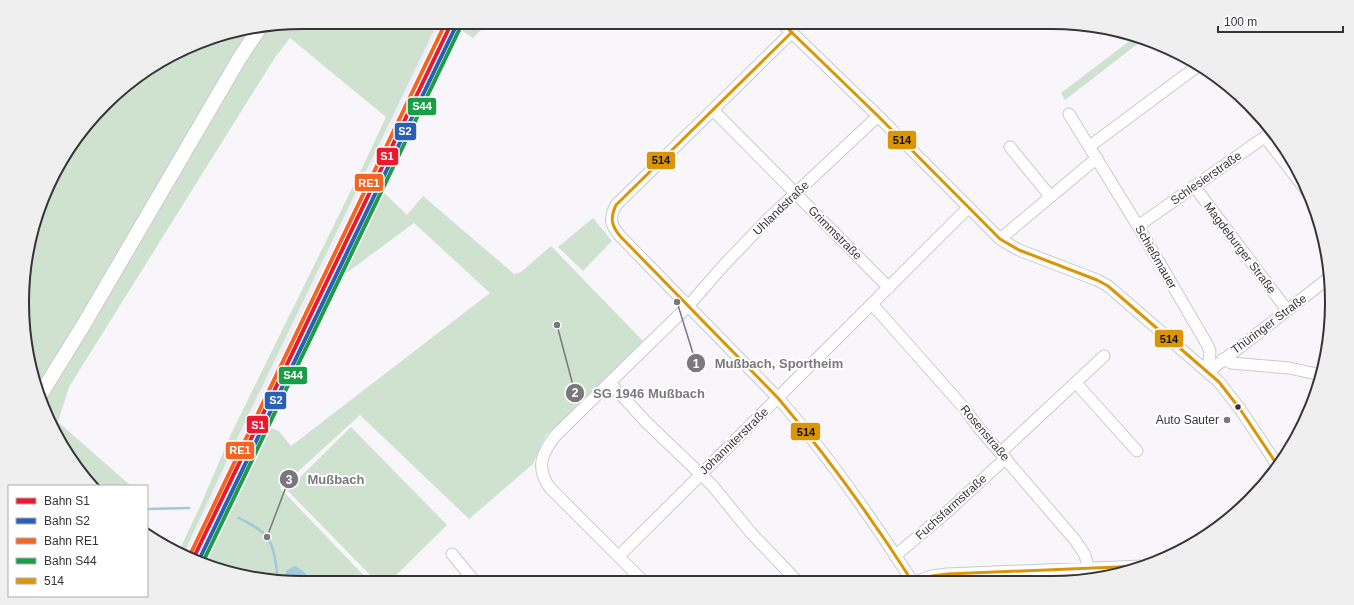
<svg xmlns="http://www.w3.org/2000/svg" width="1354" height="605" viewBox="0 0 1354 605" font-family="Arial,sans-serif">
<rect width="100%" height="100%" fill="#f8f6fb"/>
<path fill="#f2ecfa" d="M438,22H457L381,190L265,426L245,472L198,562L183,555L244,424Z"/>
<path fill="#cfe2d0" d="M303,22H438L244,424L183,555L178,553L202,502L231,434L364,164L386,117L290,38L274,59L69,387L58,422L131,486H95L59,443L43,407L47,395L236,75L266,28Z
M457,22H489L473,38L455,26Z
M249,31C177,149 111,271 36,388L24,339L27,248L59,162L118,91L162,60L212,37H214L221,44L228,34Z
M1136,36L1145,38L1065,100L1061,93Z
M381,190L407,215L423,196L514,274L521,272L551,246L643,341L572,412L547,434L541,445L533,464L469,519L360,415L280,488L371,583H303L212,568L198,562L245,472L265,426L279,431L291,446L490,293L414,223L337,280Z
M593,218L612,241L583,271L558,247Z
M351,427L447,525L388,583H378L287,490Z"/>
<path fill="#9ecad9" d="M295,566C303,570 308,575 311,583L288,581L285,575L287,570Z"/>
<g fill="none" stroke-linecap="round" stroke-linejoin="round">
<path stroke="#9ecad9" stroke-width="2.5" d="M147,509L189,508
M239,518C248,523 260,528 267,537C275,548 276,566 278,579"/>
<g stroke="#cbc9ce" stroke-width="13">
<path id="minor" d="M781,22L878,116L1000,239L1010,245L1019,250L1097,280L1108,286L1219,382L1240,409L1278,466
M792,32L616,205C609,219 610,224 620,236L778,398C828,455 871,517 912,581
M713,110L889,288
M1069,114L1138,226L1208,346L1210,352L1208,372
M1265,137L1309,194
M1090,146L1199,65
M1010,147L1050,196
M1194,186L1287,310
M1138,226L1273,131
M1000,239L1097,158
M872,304L964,408L978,427L1075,540L1085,555L1088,567
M1223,359L1231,363L1289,368L1321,375
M1208,372L1330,277
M610,383L647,423L712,485L751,533L797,581
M1076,383L1137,451
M1001,452L1104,356
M452,554L475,582
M619,556L969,207
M895,556L948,511L1006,458
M918,581L932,576L947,574L1141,566
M644,582L550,488C535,468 542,452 556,435L689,305L724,265L767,220L878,116"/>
</g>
<g stroke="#cbc9ce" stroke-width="16">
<path id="major" d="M39,397L84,324L239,59L259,29"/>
</g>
<use href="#minor" stroke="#fefefe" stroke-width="11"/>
<use href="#major" stroke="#fefefe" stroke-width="14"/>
<g stroke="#fff" stroke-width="6">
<path id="bus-1" d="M781,22L878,116L1000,239L1019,250L1097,280L1108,286L1219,382L1240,409L1278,466
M792,32L616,205C610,218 611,225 620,236L778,398C827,456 871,517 912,581
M918,581L932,576L947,574L1141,566"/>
</g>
<use href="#bus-1" stroke="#da9509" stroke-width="3"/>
<g stroke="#fff" stroke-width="7">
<path id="rail-1" d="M193,559L452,22"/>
</g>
<g stroke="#fff" stroke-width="7">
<path id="rail-2" d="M198,562L457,24"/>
</g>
<g stroke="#fff" stroke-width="7">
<path id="rail-3" d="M189,557L446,22"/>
</g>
<g stroke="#fff" stroke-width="7">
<path id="rail-4" d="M202,564L461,26"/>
</g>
<use href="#rail-1" stroke="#ec192e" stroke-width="4"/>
<use href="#rail-2" stroke="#2960b5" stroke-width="4"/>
<use href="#rail-3" stroke="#f26522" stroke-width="4"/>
<use href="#rail-4" stroke="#1a9d47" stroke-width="4"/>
</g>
<circle fill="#363439" stroke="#fff" stroke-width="1.5" cx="1238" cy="407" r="3.5"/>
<circle fill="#7a787d" stroke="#fff" stroke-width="1.5" cx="1227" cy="420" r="4"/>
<g text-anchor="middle" stroke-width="4" stroke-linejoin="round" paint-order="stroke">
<g font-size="12" fill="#363439" stroke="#fff">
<text transform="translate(1206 178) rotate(-35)" y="4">Schlesierstraße</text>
<text transform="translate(781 208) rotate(-44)" y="4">Uhlandstraße</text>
<text transform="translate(835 233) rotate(45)" y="4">Grimmstraße</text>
<text transform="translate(1240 248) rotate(53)" y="4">Magdeburger Straße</text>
<text transform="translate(1156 257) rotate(60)" y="4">Schießmauer</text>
<text transform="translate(1269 324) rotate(-37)" y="4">Thüringer Straße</text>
<text transform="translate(985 433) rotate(50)" y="4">Rosenstraße</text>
<text transform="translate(734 441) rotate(-44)" y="4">Johanniterstraße</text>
<text transform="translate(951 507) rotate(-42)" y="4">Fuchsfarmstraße</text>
</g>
<g font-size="12" fill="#363439" stroke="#fff" text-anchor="end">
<text x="1219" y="424">Auto Sauter</text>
</g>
</g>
<path d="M0 0H1354V605H0ZM302 29H1052A273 273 0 0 1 1325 302V303A273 273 0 0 1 1052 576H302A273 273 0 0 1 29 303V302A273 273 0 0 1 302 29Z" fill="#efefef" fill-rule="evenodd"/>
<path fill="none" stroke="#363439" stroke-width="2" d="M302 29H1052A273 273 0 0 1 1325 302V303A273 273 0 0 1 1052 576H302A273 273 0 0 1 29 303V302A273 273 0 0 1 302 29Z"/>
<path fill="none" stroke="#7a787d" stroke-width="1.5" d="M677 302L696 363M557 325L575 393M267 537L289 479"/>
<g fill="#7a787d" stroke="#fff" stroke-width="1.5">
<circle cx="677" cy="302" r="4"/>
<circle cx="557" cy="325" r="4"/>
<circle cx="267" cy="537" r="4"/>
<circle cx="696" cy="363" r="10"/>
<circle cx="575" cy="393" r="10"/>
<circle cx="289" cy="479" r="10"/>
</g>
<g font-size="12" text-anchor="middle" font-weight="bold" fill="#fff">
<text x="696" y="368">1</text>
<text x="575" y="397">2</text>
<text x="289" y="484">3</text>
</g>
<g font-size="13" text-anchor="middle" font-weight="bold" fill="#7a787d" stroke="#fff" stroke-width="4" stroke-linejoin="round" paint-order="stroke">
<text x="779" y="368">Mußbach, Sportheim</text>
<text x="649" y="398">SG 1946 Mußbach</text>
<text x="336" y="484">Mußbach</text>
</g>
<g stroke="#fff" stroke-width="1.5">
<rect x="407" y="97" width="30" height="19" rx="4" fill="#1a9d47"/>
<rect x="394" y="122" width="23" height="19" rx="4" fill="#2960b5"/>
<rect x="887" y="130" width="30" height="20" rx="4" fill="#da9509"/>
<rect x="376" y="147" width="23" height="19" rx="4" fill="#ec192e"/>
<rect x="646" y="151" width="30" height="19" rx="4" fill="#da9509"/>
<rect x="354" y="173" width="30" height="19" rx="4" fill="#f26522"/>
<rect x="1154" y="329" width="30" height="19" rx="4" fill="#da9509"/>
<rect x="278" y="366" width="30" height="19" rx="4" fill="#1a9d47"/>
<rect x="264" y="391" width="23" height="19" rx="4" fill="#2960b5"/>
<rect x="246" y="415" width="23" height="19" rx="4" fill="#ec192e"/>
<rect x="790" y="422" width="31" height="19" rx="4" fill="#da9509"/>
<rect x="225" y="441" width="30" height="19" rx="4" fill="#f26522"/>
</g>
<g font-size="11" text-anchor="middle" font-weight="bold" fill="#fff">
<text x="422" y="110">S44</text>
<text x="405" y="135">S2</text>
<text x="387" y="160">S1</text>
<text x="369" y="187">RE1</text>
<text x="293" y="379">S44</text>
<text x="276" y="404">S2</text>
<text x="258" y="429">S1</text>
<text x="240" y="454">RE1</text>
</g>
<g font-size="11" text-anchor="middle" font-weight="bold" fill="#111">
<text x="902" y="144">514</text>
<text x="661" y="164">514</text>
<text x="1169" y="343">514</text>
<text x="806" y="436">514</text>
</g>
<rect x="8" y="485" width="140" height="112" fill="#ffffff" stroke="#afaeb0"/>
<rect x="16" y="498" width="20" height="6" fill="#ec192e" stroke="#afaeb0"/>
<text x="44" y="505" font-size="12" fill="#363439">Bahn S1</text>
<rect x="16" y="518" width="20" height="6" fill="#2960b5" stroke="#afaeb0"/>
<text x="44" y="525" font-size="12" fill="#363439">Bahn S2</text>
<rect x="16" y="538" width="20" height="6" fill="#f26522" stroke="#afaeb0"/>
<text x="44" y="545" font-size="12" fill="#363439">Bahn RE1</text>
<rect x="16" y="558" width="20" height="6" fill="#1a9d47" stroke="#afaeb0"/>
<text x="44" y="565" font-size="12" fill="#363439">Bahn S44</text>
<rect x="16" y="578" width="20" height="6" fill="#da9509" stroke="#afaeb0"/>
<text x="44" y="585" font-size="12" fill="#363439">514</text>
<path d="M1218 26v6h125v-6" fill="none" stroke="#363439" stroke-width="2"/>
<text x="1224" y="26" font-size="12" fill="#363439" stroke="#ffffff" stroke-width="3" paint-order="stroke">100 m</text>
</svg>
